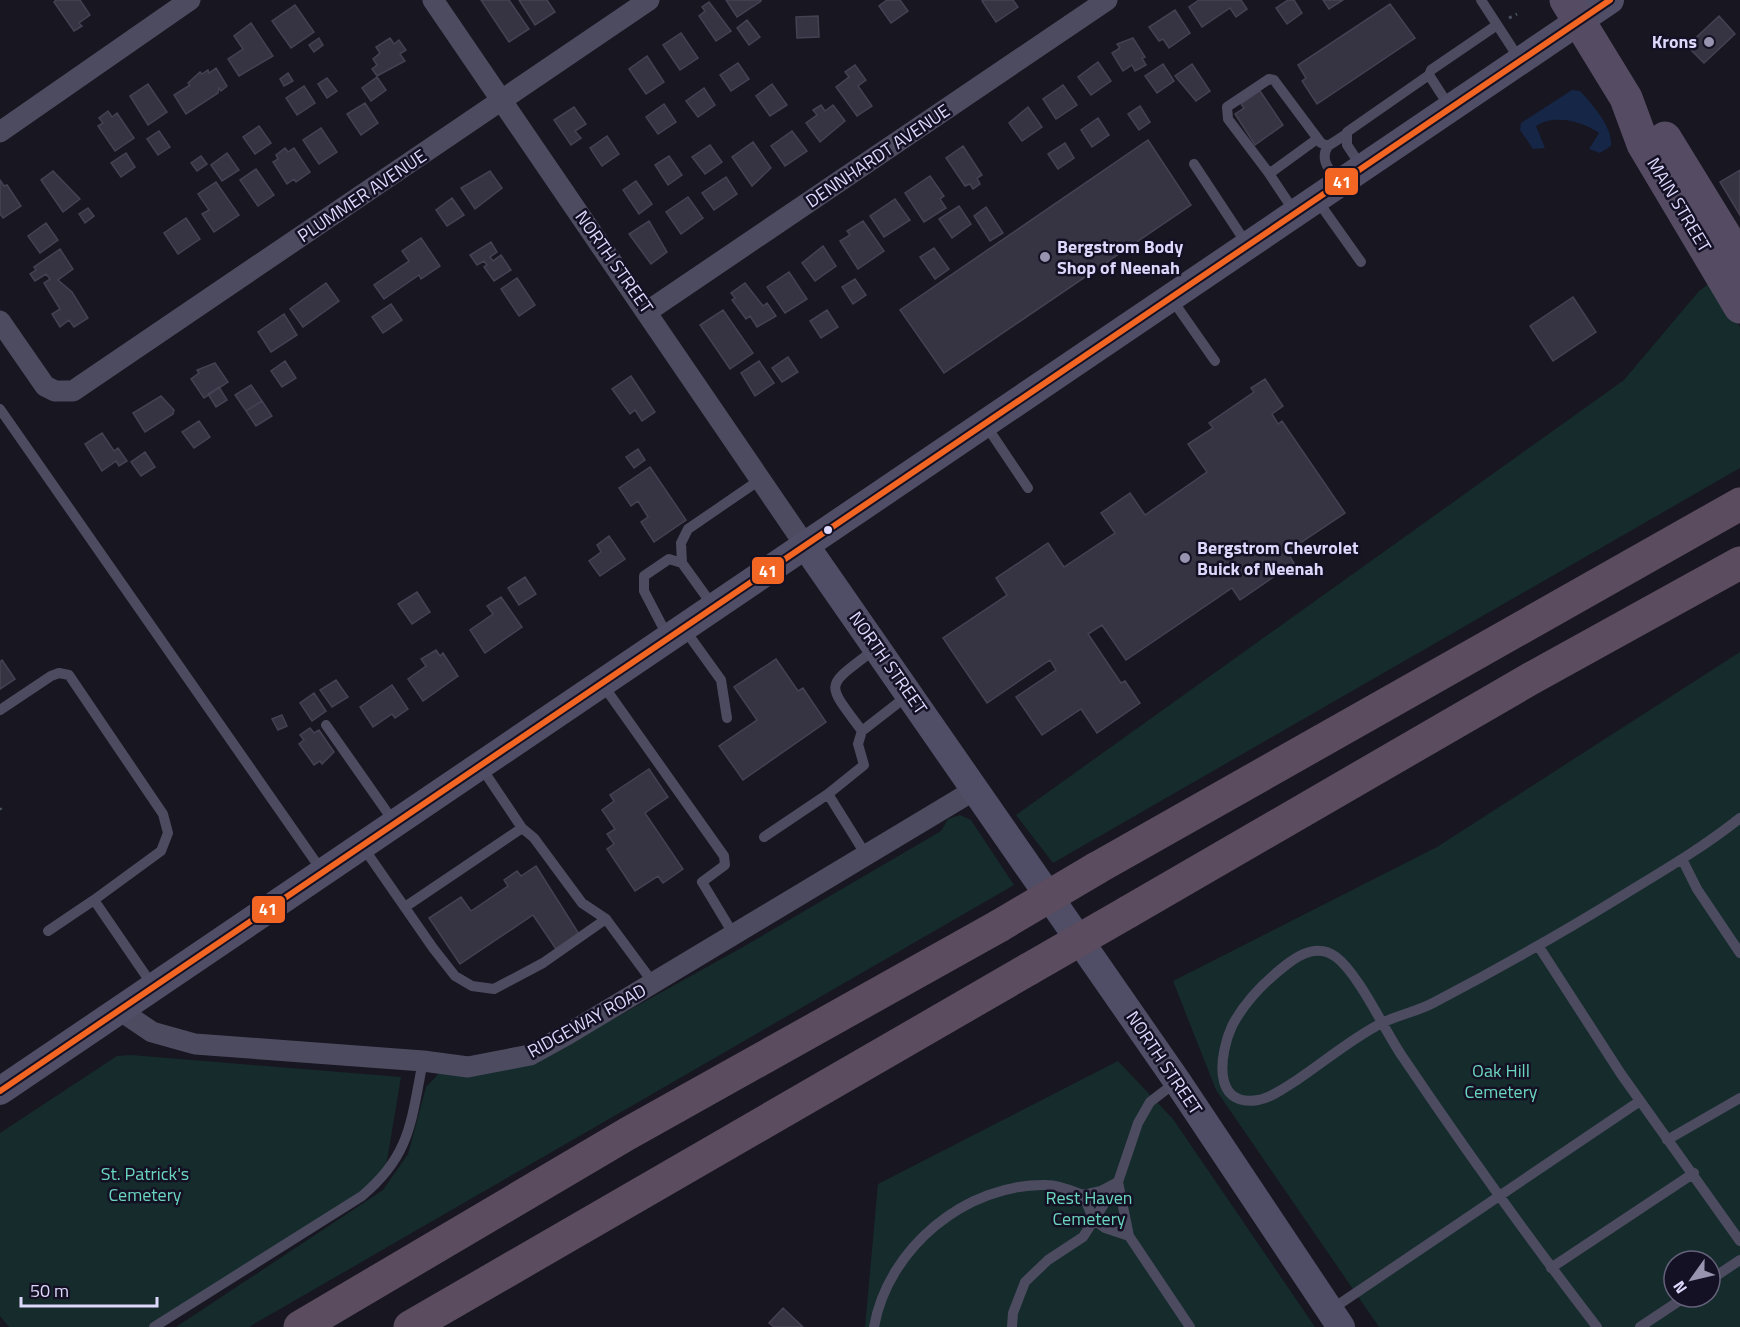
<svg xmlns="http://www.w3.org/2000/svg" width="1740" height="1327" viewBox="0 0 1740 1327" font-family="'Titillium Web',sans-serif">
<rect width="100%" height="100%" fill="#181620"/>
<path fill="#152b2c" fill-rule="evenodd" d="M1712,281L1740,327V468L1053,863L1016,815L1624,380L1699,291Z
M1740,652V1327H1379L1216,1090L1173,981L1437,847ZM1674,1261H1710V1297H1674Z
M960,815L971,820L1014,885L249,1327H176L383,1190L408,1154L426,1087L441,1071L568,1044L743,947L941,831L948,819Z
M131,1055L401,1077L386,1167L361,1192L149,1327H9L0,1316V1133L117,1056Z
M1118,1061L1173,1119L1315,1327H865L878,1184Z"/>
<path fill="#152647" d="M1572,90L1580,91C1592,104 1613,127 1611,146L1600,153L1589,149L1599,133C1582,121 1555,114 1536,126L1545,148L1533,149L1520,130L1521,123Z"/>
<path fill="#363442" stroke="#454153" stroke-width="1.5" d="M56,0H80L90,15L79,23L82,26L74,31L54,2Z
M481,0H509L529,29L509,42Z
M519,0H547L555,12L535,25Z
M726,0H761V1L737,17Z
M887,0H900L908,11L891,23L879,6Z
M984,0H1013L1018,7L996,22L982,1Z
M1199,0H1241L1247,9L1236,17L1230,8L1202,27L1189,7Z
M1288,0H1294L1302,13L1287,24L1276,8Z
M1323,0H1343L1329,9Z
M709,2L731,31L716,41L699,16L705,11L702,7Z
M1390,4L1415,38L1317,104L1302,81L1306,78L1298,65Z
M295,5L314,32L291,48L272,21Z
M1175,10L1190,33L1169,48L1163,39L1159,41L1149,27Z
M818,16L819,37L797,38L796,17Z
M1719,16L1735,34L1704,63L1687,46Z
M747,20L760,37L749,45L737,28Z
M251,23L273,56L239,76L228,59L243,49L234,36Z
M681,33L698,58L680,70L663,45Z
M319,38L323,45L314,52L309,45Z
M390,38L394,44L399,40L406,50L400,54L405,61L377,76L372,69L377,65L373,59L380,53L376,47Z
M1133,38L1145,57L1142,58L1146,65L1135,71L1132,65L1123,71L1112,53L1120,48L1117,44Z
M647,56L664,82L646,94L629,69Z
M1098,62L1111,81L1091,95L1078,77Z
M738,63L749,79L731,91L720,75Z
M1163,64L1174,81L1157,93L1145,76Z
M1192,64L1210,91L1196,101L1175,76Z
M855,65L866,80L858,86L872,106L857,116L836,87L849,77L845,72Z
M216,68L227,86L221,91L219,88L218,93L186,114L174,95L190,85L188,83L200,72L202,74L208,70L209,73Z
M288,73L293,81L284,86L280,79Z
M377,77L386,90L371,101L362,88Z
M327,78L337,91L327,98L318,84Z
M148,84L167,112L148,125L130,96Z
M772,84L787,105L770,116L756,96Z
M1063,85L1077,105L1056,119L1043,99Z
M304,86L315,103L297,115L286,98Z
M704,88L715,105L698,117L686,101Z
M1260,91L1283,125L1255,145L1235,114L1244,108L1241,104Z
M365,103L378,123L361,135L347,114Z
M664,104L676,122L658,134L646,117Z
M821,105L825,111L833,105L845,121L820,142L806,123L817,115L813,110Z
M1140,106L1150,122L1139,130L1128,114Z
M574,107L586,124L575,131L581,138L571,145L554,120Z
M1028,107L1042,127L1022,141L1009,123Z
M108,111L112,117L117,113L134,138L115,151L98,126L103,123L99,118Z
M1098,118L1109,135L1092,147L1081,130Z
M259,126L271,143L255,154L243,137Z
M321,128L337,152L319,164L303,140Z
M159,131L170,147L158,155L147,139Z
M792,131L807,151L785,166L771,146Z
M607,136L619,154L602,166L590,148Z
M1148,140L1191,205L944,373L900,310Z
M753,142L771,168L752,186L732,157Z
M1065,143L1074,158L1058,169L1048,154Z
M710,145L722,162L705,174L692,157Z
M963,146L982,175L977,178L980,184L973,189L970,184L965,186L946,158Z
M285,148L288,152L294,148L310,172L296,182L294,179L287,184L273,162L278,159L276,155Z
M126,153L135,167L121,177L111,163Z
M227,153L239,170L222,181L211,165Z
M201,156L207,164L197,171L191,163Z
M669,156L682,175L668,185L655,165Z
M256,169L274,195L258,206L240,180Z
M1740,170V215L1720,182Z
M53,171L80,199L63,212L41,180Z
M490,171L502,188L475,209L461,188Z
M930,176L944,196L940,199L946,208L924,222L905,193Z
M726,177L737,194L714,210L702,193Z
M0,180L4,186L7,185L21,206L3,218L0,214Z
M636,181L652,204L639,214L623,190Z
M216,182L239,215L214,232L202,214L209,210L198,194Z
M688,197L703,218L681,234L666,212Z
M452,198L464,215L447,226L436,210Z
M895,199L910,220L884,237L870,216Z
M959,206L971,224L952,238L939,219Z
M986,207L1003,233L990,241L974,216Z
M88,208L94,216L85,223L79,214Z
M186,218L200,239L178,254L164,233Z
M649,221L667,252L651,264L629,234Z
M863,221L884,251L858,269L840,241L850,235L847,231Z
M46,223L58,240L40,253L28,236Z
M421,238L440,266L421,279L419,275L384,299L374,285L409,261L402,251Z
M491,242L497,252L490,257L493,261L501,255L511,270L494,281L484,267L487,265L484,261L477,265L470,255Z
M823,246L836,266L815,281L802,263Z
M934,248L949,269L935,279L920,257Z
M60,249L73,269L58,280L72,292L88,318L74,327L69,320L60,327L52,314L60,309L44,283L50,279L46,274L35,281L30,274L36,270L34,267Z
M789,272L807,299L785,313L767,287Z
M517,278L535,305L519,316L501,289Z
M855,279L866,295L853,304L842,287Z
M326,283L339,301L303,327L290,309Z
M745,283L763,306L767,303L776,316L757,327L750,316L746,319L732,300L735,298L731,293Z
M1573,297L1596,332L1553,361L1530,326Z
M391,304L402,320L383,333L372,317Z
M723,310L753,353L730,369L700,325Z
M827,310L838,327L821,338L810,321Z
M284,314L297,335L271,352L258,332Z
M788,357L798,372L782,382L772,368Z
M285,361L296,378L282,387L271,371Z
M759,361L774,383L755,396L741,373Z
M215,363L228,382L204,398L191,379L199,373L197,370Z
M631,376L655,412L642,421L635,410L630,414L612,389Z
M1265,379L1283,406L1272,414L1278,424L1282,421L1345,513L1287,552L1294,563L1240,600L1232,588L1126,660L1102,625L1088,634L1121,683L1125,681L1140,703L1097,733L1081,709L1042,735L1016,697L1056,670L1050,660L987,703L943,638L1007,595L996,578L1048,543L1064,567L1115,533L1101,513L1130,493L1145,515L1207,472L1188,444L1213,428L1209,423L1254,392L1251,388Z
M251,385L262,401L246,411L235,395Z
M219,387L227,400L216,407L208,394Z
M161,396L174,410L173,414L145,432L133,413Z
M262,401L272,416L256,426L246,411Z
M199,421L210,437L194,448L182,432Z
M102,433L114,451L118,448L127,461L119,466L116,461L102,471L85,444Z
M638,449L645,460L634,468L626,457Z
M145,452L155,467L141,476L131,462Z
M650,467L686,520L654,542L641,522L648,517L638,501L631,506L619,488Z
M609,536L625,559L600,576L589,561L601,552L597,545Z
M525,577L536,594L519,605L508,588Z
M417,592L430,612L412,624L398,604Z
M501,597L522,627L485,653L470,630L493,614L487,606Z
M436,650L440,656L443,653L458,676L423,701L408,679L426,666L421,659Z
M776,659L798,691L803,688L826,722L743,780L719,746L757,720L734,687Z
M2,660L15,679L0,689V662Z
M336,680L348,697L332,707L320,690Z
M392,685L408,709L395,718L392,714L373,727L360,707Z
M314,693L326,711L312,721L300,703Z
M282,715L287,726L278,730L272,719Z
M310,728L314,733L319,730L334,752L322,764L320,761L314,765L299,744L304,740L300,735Z
M649,769L668,797L645,813L683,869L663,883L658,876L635,891L607,849L614,844L607,834L615,829L602,810L614,801L610,795Z
M536,866L579,934L556,949L533,915L460,964L429,918L461,897L471,911L508,886L504,880L517,871L521,876Z
M783,1308L803,1327H774L769,1323Z"/>
<g fill="none" stroke-linecap="round" stroke-linejoin="round">
<path stroke="#48525f" stroke-width="3" stroke-dasharray="3 4.5" stroke-linecap="butt" d="M1509,18L1517,14
M0,808L1,810"/>
<path stroke="#4d4b60" stroke-width="10" d="M1481,0L1520,60
M1449,106L1429,75L1431,70L1497,25
M1317,139L1273,171L1268,172L1228,119L1227,107L1269,79L1274,80L1321,143L1328,146L1345,135
M1328,146C1319,160 1330,170 1338,182
M1194,164L1248,246
M1361,166L1347,145V132L1429,75
M1268,172L1294,211
M1317,200L1361,262
M1171,298L1215,361
M0,409L322,871
M985,424L1028,488
M682,563L681,543L688,529L761,479
M685,630L721,680L727,718
M668,637L644,591V576L669,559L682,563L713,606
M603,685L724,856L725,865L702,882L734,935
M0,710L51,676L59,673L69,675L163,814L168,833L161,851L94,900L153,986
M326,725L394,822
M862,731C824,680 825,688 875,649
M481,767L522,828L534,838L582,903L606,919L654,984
M764,837L828,794
M363,847L433,948L455,976L472,986L494,989L543,963L606,919
M866,855L828,794L864,765L858,744L862,731L907,696
M1682,859L1697,889L1740,953
M405,907L522,828
M48,931L94,900
M1539,947L1621,1074L1740,1241
M1667,1140L1740,1098
M1083,1195L1101,1191L1118,1182L1129,1236
M1551,1268L1694,1173
M1710,1280L1740,1260
M1332,1309L1640,1101
M154,1327L362,1196C411,1155 411,1121 423,1061
M874,1327C888,1248 966,1183 1047,1185C1059,1185 1072,1191 1083,1195L1094,1220L1105,1228L1129,1236L1190,1327
M1012,1327L1013,1313L1025,1282L1048,1260L1083,1237L1118,1182L1138,1123L1150,1102L1176,1082
M1597,1327C1529,1239 1464,1148 1402,1056C1385,1031 1358,973 1336,957C1319,944 1301,953 1286,965C1264,982 1245,1001 1232,1026C1220,1052 1211,1108 1258,1100C1271,1098 1286,1087 1297,1080C1324,1062 1351,1039 1380,1024C1397,1015 1416,1012 1433,1003C1498,969 1562,933 1625,894C1664,870 1704,847 1740,818
M1640,1327L1685,1297"/>
<path stroke="#4d4b60" stroke-width="21" d="M433,0L805,545
M0,132L190,0
M648,311L1107,0
M0,321L45,386L55,391H73L649,0
M118,1009L152,1032L195,1044L423,1061L468,1067L530,1055L568,1034L976,789"/>
<path stroke="#504e66" stroke-width="28" d="M805,545L1177,1081L1341,1327
M0,1091L1610,0"/>
<path stroke="#554c64" stroke-width="33" d="M1566,0L1626,98L1643,144L1740,307
M1665,138L1740,260"/>
<path stroke="#5c4c5f" stroke-width="33" d="M1097,868L1740,504
M1128,912L1530,679L1740,563
M300,1327L627,1134L999,926
M410,1327L1029,969"/>
<path stroke="#5c4c5f" stroke-width="33" d="M999,926L1097,868
M1029,969L1128,912"/>
<g stroke="#151125" stroke-width="10">
<path id="bus-1" d="M0,1091L1610,0"/>
</g>
<use href="#bus-1" stroke="#f26522" stroke-width="6"/>
</g>
<g fill="#9894af" stroke="#151125" stroke-width="2">
<circle cx="1709" cy="42" r="6"/>
<circle cx="1045" cy="257" r="6"/>
<circle cx="1185" cy="558" r="6"/>
</g>
<circle fill="#ddd8fc" stroke="#151125" stroke-width="2" cx="828" cy="530" r="5"/>
<g text-anchor="middle" stroke-width="5" stroke-linejoin="round" paint-order="stroke">
<g font-size="18" font-weight="bold" fill="#ddd8fc" stroke="#151125" text-anchor="start">
<text x="1697" y="48" text-anchor="end">Krons</text>
<text x="1057" y="253">Bergstrom Body<tspan x="1057" dy="21">Shop of Neenah</tspan></text>
<text x="1197" y="554">Bergstrom Chevrolet<tspan x="1197" dy="21">Buick of Neenah</tspan></text>
</g>
<g font-size="18" fill="#ddd8fc" stroke="#151125">
<text transform="translate(878 156) rotate(-34)" y="6">DENNHARDT AVENUE</text>
<text transform="translate(362 196) rotate(-34)" y="6">PLUMMER AVENUE</text>
<text transform="translate(1679 205) rotate(59)" y="6">MAIN STREET</text>
<text transform="translate(614 262) rotate(55)" y="6">NORTH STREET</text>
<text transform="translate(888 663) rotate(55)" y="6">NORTH STREET</text>
<text transform="translate(587 1021) rotate(-29)" y="6">RIDGEWAY ROAD</text>
<text transform="translate(1164 1063) rotate(56)" y="6">NORTH STREET</text>
</g>
<g font-size="18" fill="#6ad6bf" stroke="#151125">
<text x="1501" y="1077">Oak Hill<tspan x="1501" dy="21">Cemetery</tspan></text>
<text x="145" y="1180">St. Patrick's<tspan x="145" dy="21">Cemetery</tspan></text>
<text x="1089" y="1204">Rest Haven<tspan x="1089" dy="21">Cemetery</tspan></text>
</g>
</g>
<g stroke="#151125" stroke-width="2">
<rect x="1324" y="167" width="35" height="29" rx="6" fill="#f26522"/>
<rect x="751" y="556" width="34" height="29" rx="6" fill="#f26522"/>
<rect x="251" y="895" width="35" height="29" rx="6" fill="#f26522"/>
</g>
<g font-size="16" text-anchor="middle" font-weight="bold" fill="#fff">
<text x="1342" y="188">41</text>
<text x="768" y="577">41</text>
<text x="268" y="915">41</text>
</g>
<g transform="translate(1692 1279) rotate(236)"><circle r="28" fill="#151125" stroke="#65617b" stroke-width="1.5"/>
<path d="M0-4.5L10 22L0 15L-10 22Z" fill="#9894af"/>
<text y="-9" font-size="16" font-weight="bold" text-anchor="middle" fill="#ddd8fc">N</text>
</g>
<path d="M21 1297v9h136v-9" fill="none" stroke="#ddd8fc" stroke-width="3"/>
<text x="30" y="1297" font-size="18" fill="#ddd8fc" stroke="#151125" stroke-width="4.5" paint-order="stroke">50 m</text>
</svg>
